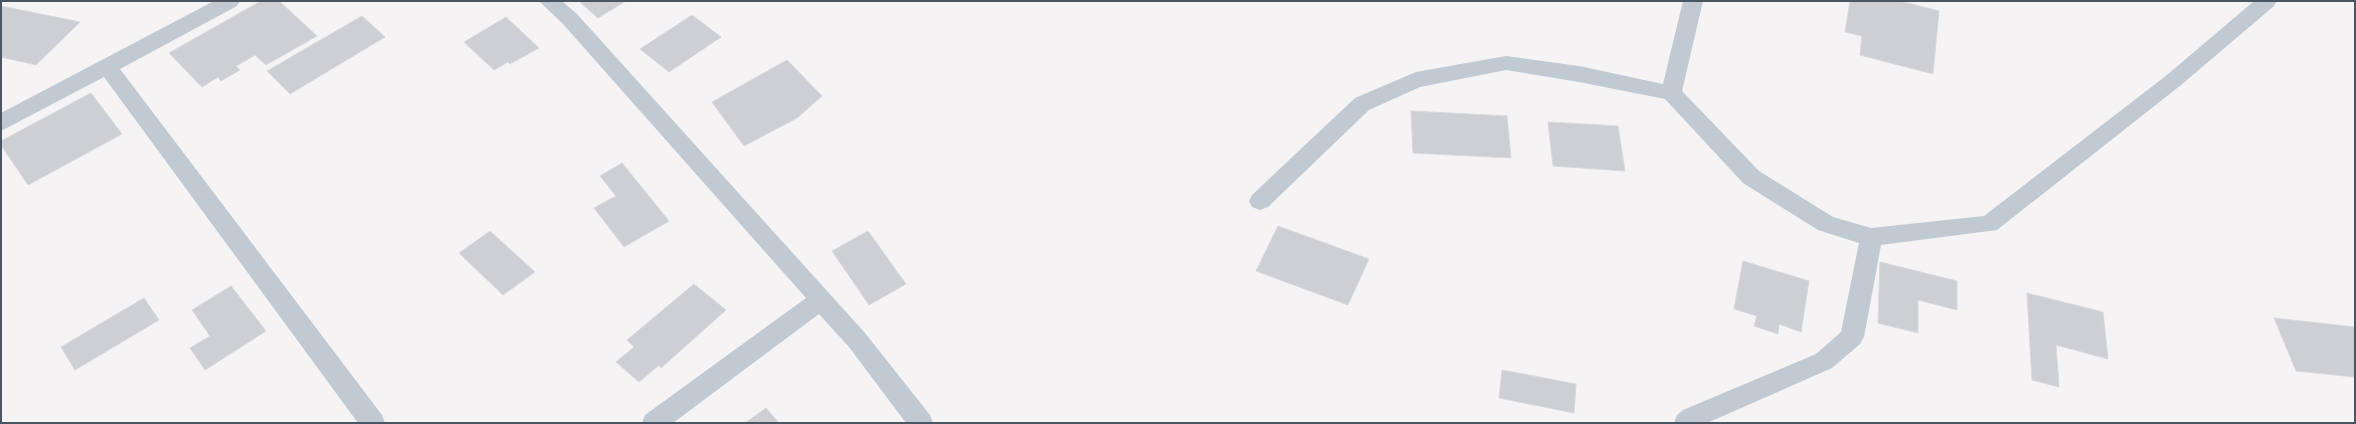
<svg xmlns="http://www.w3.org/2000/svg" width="2356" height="424" viewBox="0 0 2356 424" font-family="'Source Sans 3',sans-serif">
<rect width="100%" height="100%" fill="#f5f3f3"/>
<path fill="#cdcfd5" stroke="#d7d9de" d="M261,1H279L317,36L266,65L255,55L236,66L240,70L221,81L218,77L202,87L169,53Z
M579,1H626L598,18Z
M1850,1H1900L1939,11L1933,74L1860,55L1862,36L1845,32Z
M1,6L80,22L36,65L1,57Z
M692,15L721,37L669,72L640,49Z
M362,16L385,37L290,94L267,71Z
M506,17L539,48L510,64L508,62L494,70L464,42Z
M787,60L822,96L797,118L744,146L712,102Z
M91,93L122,134L28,185L1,145V141Z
M1411,111L1507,116L1511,158L1413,153Z
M1548,122L1618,126L1625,171L1553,166Z
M622,163L669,221L624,247L594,208L616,196L600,176Z
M1278,226L1369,259L1348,305L1256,271Z
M490,231L535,272L503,295L459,253Z
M868,231L906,284L869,305L832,251Z
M1743,261L1809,281L1801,332L1779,324L1778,334L1754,326L1757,316L1734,309Z
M1880,262L1957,281V310L1918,300V333L1878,323Z
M694,284L726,310L661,368L659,365L639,382L616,362L634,347L627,340Z
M231,286L266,331L205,370L190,348L210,336L192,310Z
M2027,293L2103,312L2108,359L2056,345L2059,387L2032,380Z
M144,298L159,320L75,370L61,347Z
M2274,318L2355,327V377L2296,371Z
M1502,370L1576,384L1574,413L1499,398Z
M766,408L779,423H745Z"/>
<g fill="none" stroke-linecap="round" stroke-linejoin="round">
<path fill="#c1cad2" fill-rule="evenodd" d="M214,1H240L237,6L120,69L382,415L385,423H358L104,77L1,131V113Z
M539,1H562L577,14L865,333L930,415L933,423H906L849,347L819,314L673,423H642L645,415L806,298L563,24Z
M1683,1H1703L1682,91L1759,171L1833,217L1871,228L1984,216L2167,75L2254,1H2277L2274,6L2181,85L1997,230L1881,245L1864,337L1860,344L1832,368L1707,423H1674L1677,415L1683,410L1816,354L1841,332L1859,243L1818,230L1743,183L1665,99L1579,82L1506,70L1420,87L1369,110L1268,207L1260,210L1252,207L1249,201L1252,195L1355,98L1416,72L1506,56L1579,66L1663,84Z"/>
</g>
<rect width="2356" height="424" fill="none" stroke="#4a5661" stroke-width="4"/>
</svg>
